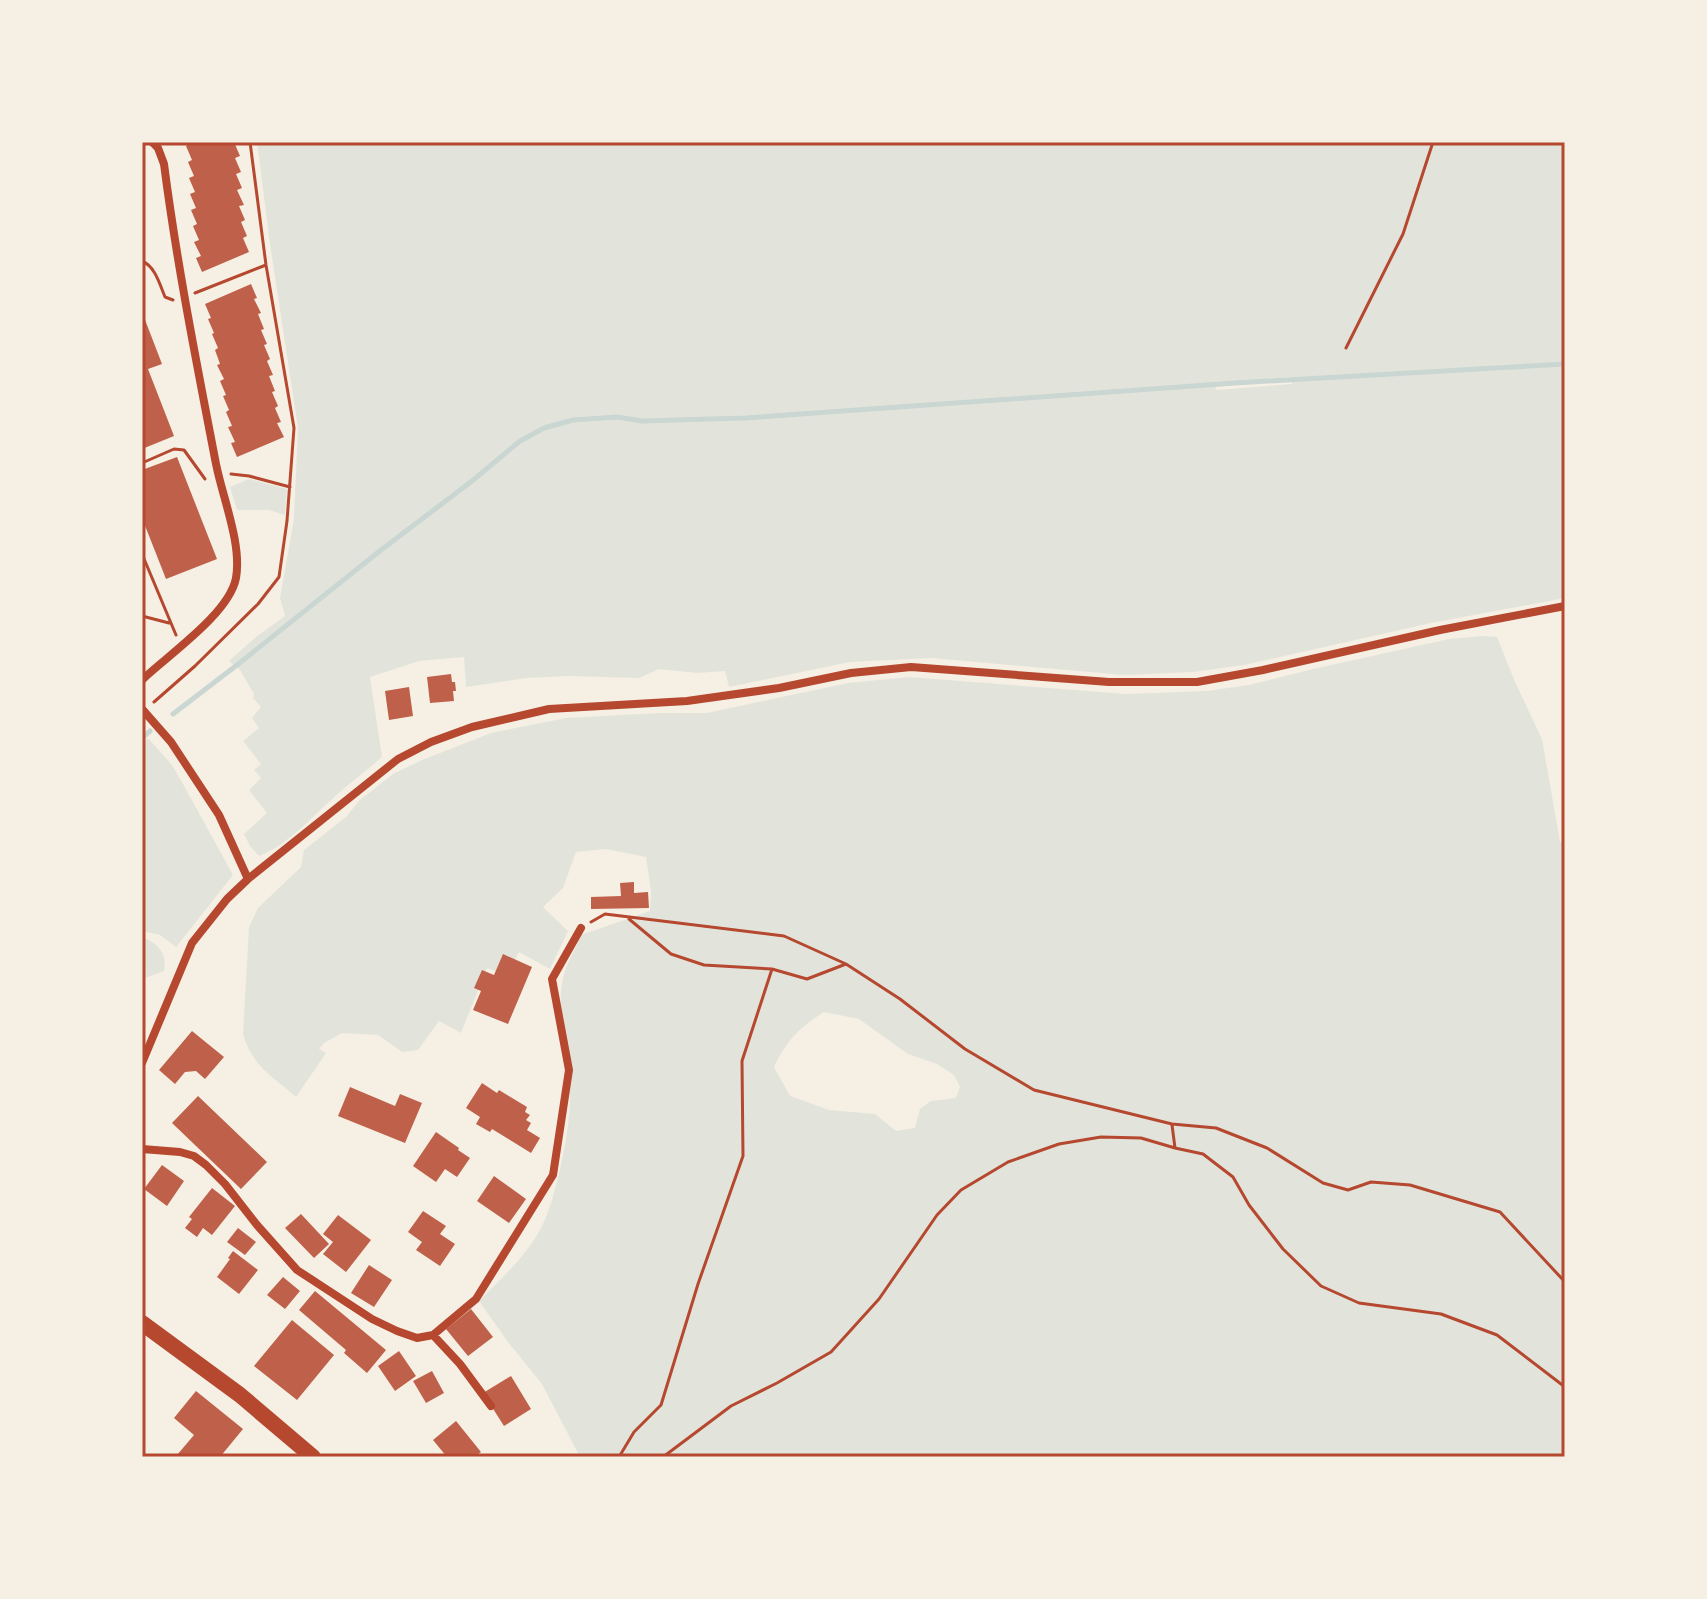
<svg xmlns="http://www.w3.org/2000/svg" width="1707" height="1599" viewBox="0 0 1707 1599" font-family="Spectral,serif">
<rect width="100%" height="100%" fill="#f6efe4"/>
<path fill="#e2e4dc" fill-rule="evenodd" d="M257,142H1565V598L1431,623L1244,665L1193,672L1124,675L931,658L850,662L729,687L725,671L697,673L659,669L639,678L568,676L526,678L466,687L464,657L419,661L370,677L382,757C365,772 346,786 329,802C307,822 287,845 259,856L250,846L244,834L267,813L249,790L261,778L254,770L261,764L243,741L259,728L252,718L261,707L253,698L254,694L240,670L229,661L256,637L285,616L280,598L294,519L298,428L270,244ZM1292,377V384L1217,390L1213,383Z
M249,479L287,489L285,515L269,510H237L230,487Z
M1483,636L1497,637L1515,682L1542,739L1560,842L1565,843V1457H580L542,1384L508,1342L479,1301C500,1280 529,1253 542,1226C556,1199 571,1127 570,1096C569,1057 554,1012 564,974C568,961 576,948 581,935L650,911L651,891L646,857L606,849L576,852L563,888L543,907L568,931L550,969L519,952L506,975L487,968L461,1033L439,1021L418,1050L402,1052L378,1035L342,1033L324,1043L319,1049L326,1053L296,1097C272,1075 253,1068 243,1034L249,927L258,908L301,867L304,850L346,817L360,800L393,774L422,760L491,733L566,718L660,713H707L848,683L909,677L1126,694L1207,691L1249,685L1313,669L1449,639ZM824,1012L859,1019L908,1054L937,1064L954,1075L960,1087L956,1098L931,1101L920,1109L915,1128L896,1131L875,1114L829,1110L790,1096L774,1067C787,1040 799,1028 824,1012Z
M148,738L172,765L183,784L233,875L176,947L160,935L142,931V743Z
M142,937C158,943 168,954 164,971L142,979Z"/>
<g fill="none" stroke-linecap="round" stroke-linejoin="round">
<path stroke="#c9d6d2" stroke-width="5" d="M173,714L237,665L381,550L472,481L520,441L544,428L573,420L617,417L642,421L745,418L1235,383L1565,364
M142,738L150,731"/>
</g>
<path fill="#bf614a" d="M188,142H234L240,156L235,158L241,172L236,174L242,188L237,190L244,205L239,206L245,220L241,222L247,236L243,238L249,252L202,272L196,258L201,256L194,242L199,240L193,226L197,224L191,210L196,208L190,194L195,192L189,178L194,176L188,162L192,160L186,146L189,144Z
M251,284L257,298L254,299L261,313L258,314L264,329L261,330L267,344L264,345L270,359L267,361L273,375L269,376L275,391L272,392L278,406L275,408L281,422L277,423L284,437L237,457L231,443L235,442L228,427L232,426L226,412L229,410L223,396L226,395L220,381L224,379L217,365L220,364L215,350L218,348L212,334L214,333L208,319L211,318L205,304Z
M142,312L162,364L148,369L174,436L142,449Z
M177,457L217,559L166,579L142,518V470Z
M451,674L452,682H455L456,691H453L454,701L430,703L427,677Z
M409,687L413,716L389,720L385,691Z
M634,882V893L648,892L649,908L591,909V897L621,896L620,883Z
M503,954L532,967L508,1024L473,1010L481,991L474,988L482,970L494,975Z
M192,1031L224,1057L205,1079L196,1071L185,1072L175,1084L159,1070Z
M482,1083L497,1093L499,1090L527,1107L525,1112L530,1115L526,1120L531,1123L527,1130L540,1138L531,1153L492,1129L490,1132L476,1124L480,1117L466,1108Z
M350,1087L395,1106L400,1094L422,1103L405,1143L338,1116Z
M198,1096L267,1162L241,1189L172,1123Z
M436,1132L459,1148L458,1150L470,1158L457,1177L445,1169L436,1182L413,1166Z
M162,1165L184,1181L167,1206L144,1189Z
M494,1176L526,1199L509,1223L477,1201Z
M212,1188L235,1206L212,1235L203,1228L197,1237L185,1228L192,1219L189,1217Z
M423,1211L446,1226L440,1234L455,1244L440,1266L416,1250L422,1242L408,1232Z
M301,1214L329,1244L314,1258L285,1228Z
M338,1215L371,1240L346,1272L323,1254L333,1242L323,1234Z
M238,1228L256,1242L245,1255L227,1242Z
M233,1251L258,1270L239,1294L217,1277L230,1259L228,1258Z
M369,1265L392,1280L374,1307L351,1293Z
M283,1277L300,1291L285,1309L267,1295Z
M315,1291L386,1350L367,1373L344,1353L346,1350L299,1310Z
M471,1309L493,1337L468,1356L446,1329Z
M292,1320L334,1355L297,1400L254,1366Z
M399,1351L416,1376L395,1391L378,1366Z
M432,1371L444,1393L426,1403L413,1381Z
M511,1376L531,1409L504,1426L483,1393Z
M196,1391L243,1429L220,1457H180L177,1455L194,1435L174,1418Z
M456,1421L481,1452L474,1457H447L433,1440Z"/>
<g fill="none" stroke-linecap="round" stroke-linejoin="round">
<path stroke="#b5482f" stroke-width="3" d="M142,261C155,266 160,285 165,297L173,300
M195,293L266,265
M1346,348L1403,234L1433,142
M142,463L174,449L184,450L205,479
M231,474L249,476L290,487
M142,554L176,635
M142,616L169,623
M154,702L195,666L258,604L279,577L287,521L294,428L266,265L250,142
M629,919L671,954L704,965L772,969L807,979L846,964
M591,922L605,914L784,936L846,964L900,999L965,1049L1034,1090L1172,1124L1216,1128L1267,1148L1323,1183L1348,1190L1371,1182L1410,1185L1500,1212L1565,1282
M1172,1125L1175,1148L1203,1154L1233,1177L1249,1205L1283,1249L1321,1286L1359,1303L1441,1314L1497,1335L1565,1387
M619,1457L634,1432L661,1405L698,1284L743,1156L742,1061L772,969
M663,1457L731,1406L777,1383L831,1352L879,1299L937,1215L961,1190L1008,1162L1059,1144L1101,1137L1141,1138L1175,1148"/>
<path stroke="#b5482f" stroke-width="8" d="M142,680C168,655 229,614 236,578C242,544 223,499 216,464C197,365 177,265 164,164L158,148L152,142
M142,709L171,742L219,815L248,879
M142,1063L192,943L227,899L248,879L398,759L431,742L472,727L549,709L687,701L779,688L851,673L911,667L1109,682H1197L1263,670L1440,630L1565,606
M142,1149L180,1152L194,1156L206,1165L225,1184L257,1225L297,1270L372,1319L397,1331L417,1338L433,1335L476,1299L553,1175L569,1070L552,979L581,928
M433,1335L460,1364L491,1406"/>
<path stroke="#b5482f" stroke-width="16" d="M142,1323L240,1395L313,1457"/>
</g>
<rect width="1707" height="1599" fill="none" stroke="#f6efe4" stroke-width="288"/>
<rect x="144" y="144" width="1419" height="1311" fill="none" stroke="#b5482f" stroke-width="3"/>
</svg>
